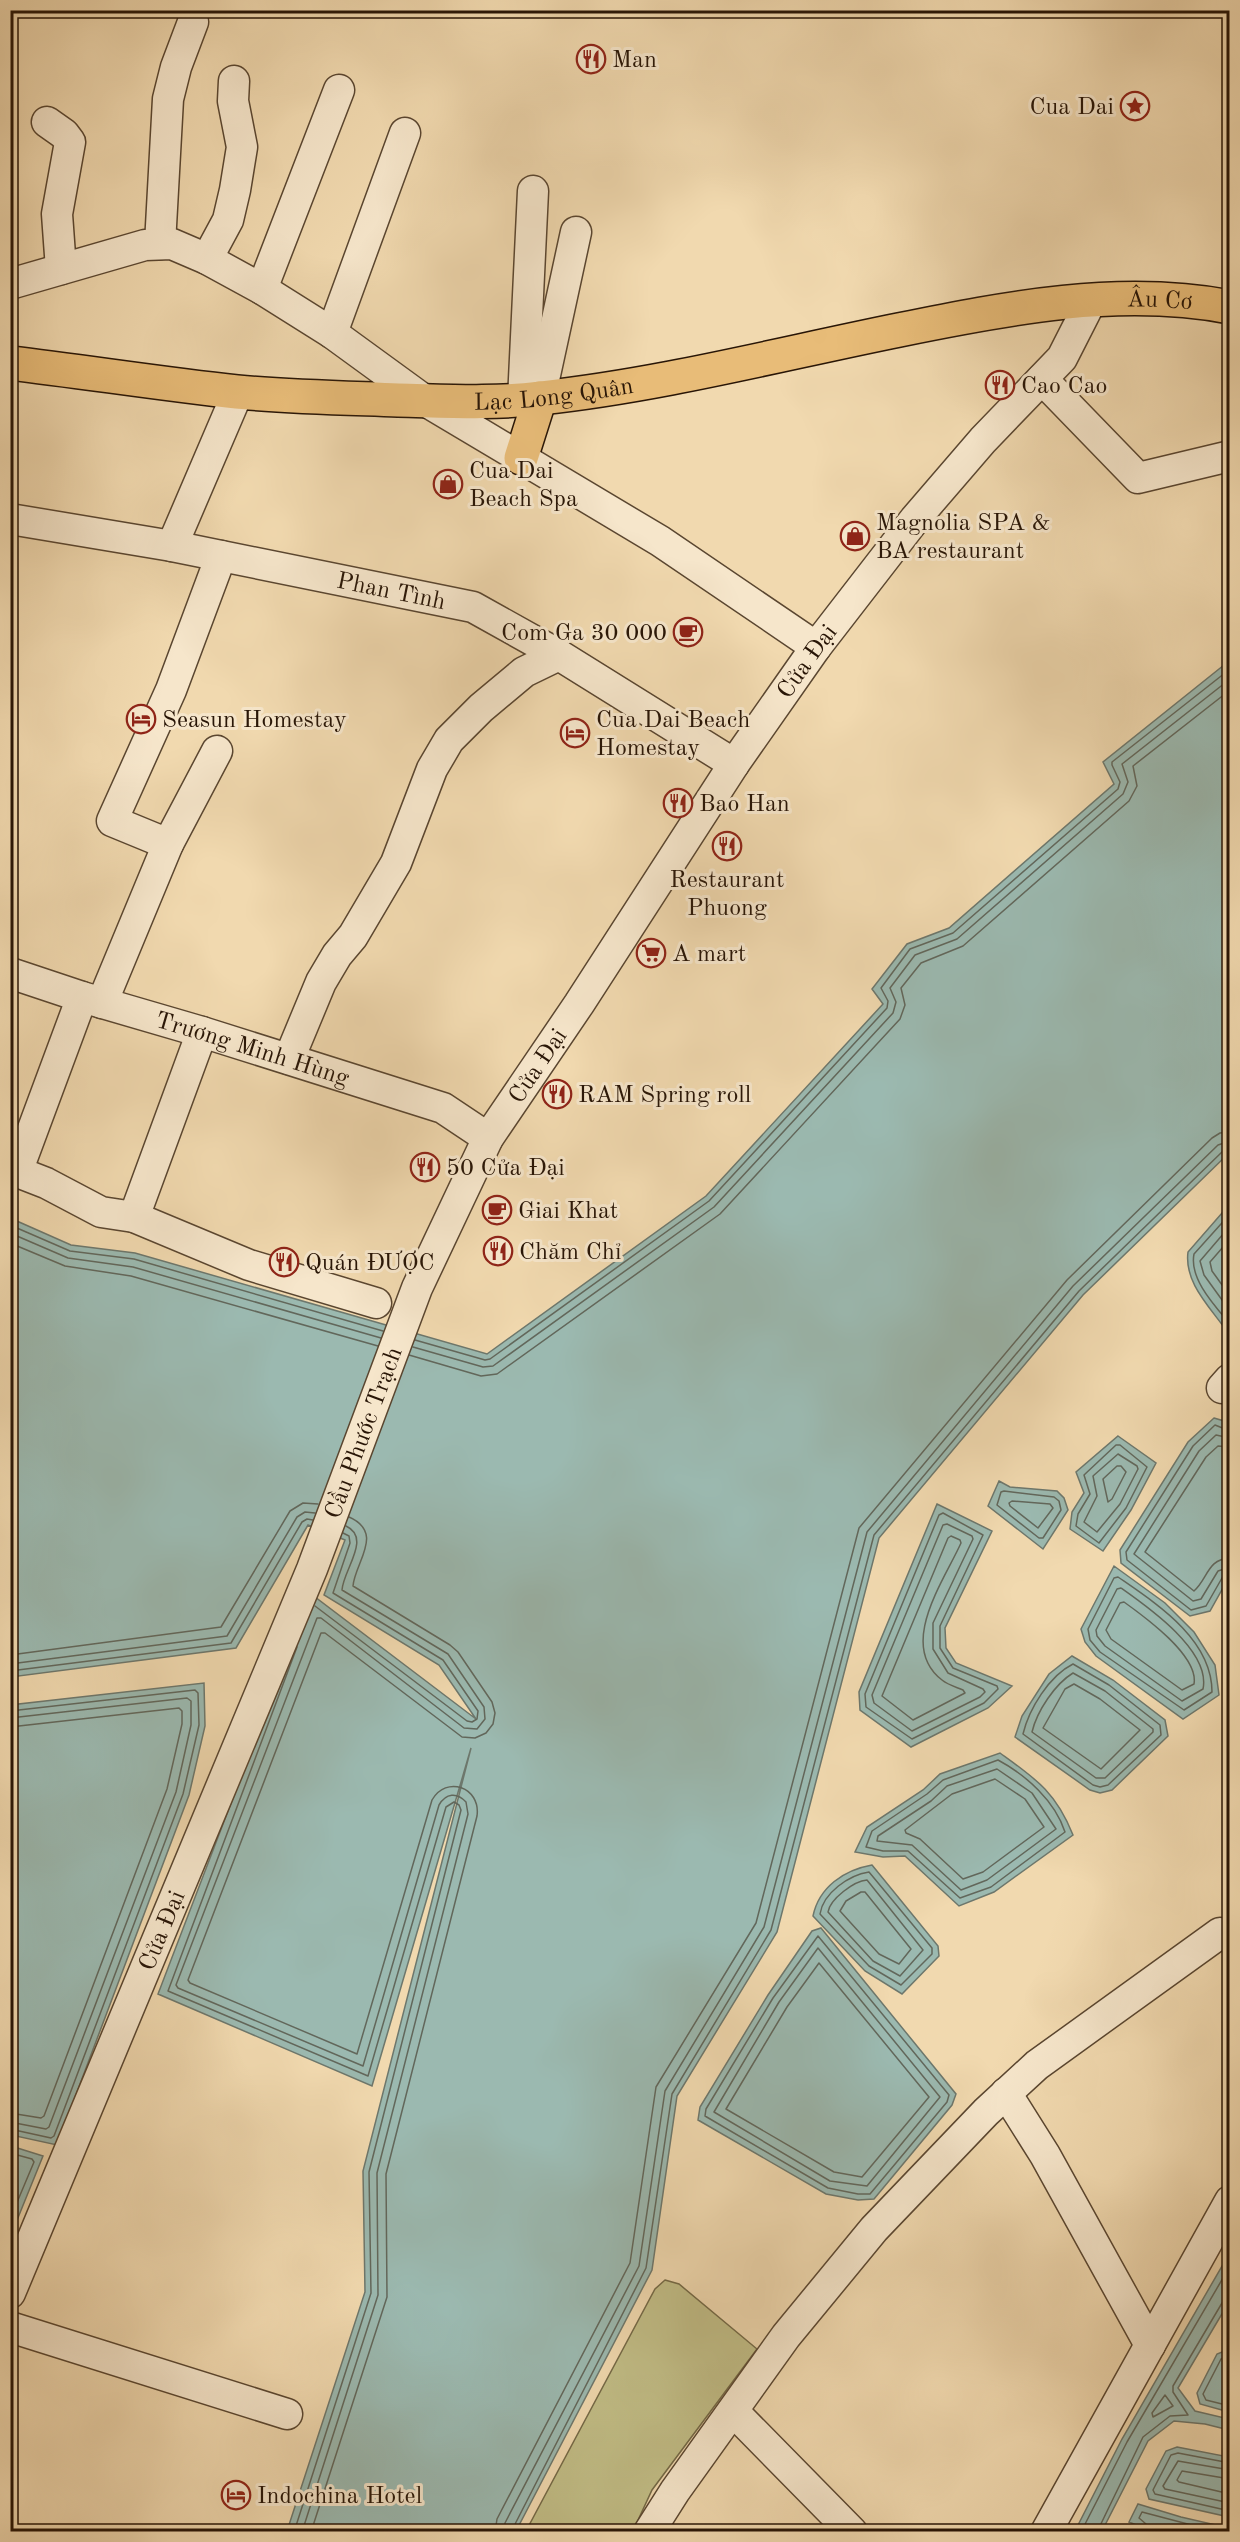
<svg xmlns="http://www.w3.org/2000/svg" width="1240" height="2542" viewBox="0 0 1240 2542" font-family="'Old Standard TT',serif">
<rect width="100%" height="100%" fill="#f1d9af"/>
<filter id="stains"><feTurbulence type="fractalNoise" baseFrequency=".00333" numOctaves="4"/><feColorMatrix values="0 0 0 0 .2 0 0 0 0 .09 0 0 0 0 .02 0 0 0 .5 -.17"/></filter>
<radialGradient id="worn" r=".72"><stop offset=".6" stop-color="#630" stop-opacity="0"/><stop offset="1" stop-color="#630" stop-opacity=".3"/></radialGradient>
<path fill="#c1bd86" stroke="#746946" stroke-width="1.5" d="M665,2280L679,2284L757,2349L652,2490L633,2531H526L655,2289Z"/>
<path fill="#9bb9b0" stroke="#6d776c" stroke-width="1.5" d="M1229,661V1153L1083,1295L879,1538L777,1932L677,2096L652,2270L516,2531H287L365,2292L363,2171L471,1748L372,2086L158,1994L311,1594L476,1719L439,1665L324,1595L345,1540L308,1525L236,1648L11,1677L10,1218L71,1245L135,1253L487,1354L706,1196L883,1004L872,989L907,944L949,928L1114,784L1103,762Z
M1229,1205V1330H1226C1209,1306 1184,1282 1188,1252Z
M1214,1418L1224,1421L1229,1427V1577L1210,1611L1190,1616L1121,1563L1120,1550L1188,1442Z
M1118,1436L1156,1463L1131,1510L1103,1551L1070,1529L1072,1512L1084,1493L1076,1472Z
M999,1481L1010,1487L1057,1491L1064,1498L1068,1510L1043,1549L988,1506Z
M937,1504L992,1531L945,1628L946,1648L956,1663L1012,1686L988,1708L911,1747L860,1710L859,1692Z
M1114,1566L1165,1603L1194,1632L1215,1665L1219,1695L1183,1719L1096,1656L1085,1642L1081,1629Z
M1072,1656L1113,1680L1165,1720L1168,1736L1112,1790L1100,1793L1090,1790L1015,1737L1022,1716L1049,1674Z
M204,1683L205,1726L189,1795L57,2145L11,2135L10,1705Z
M1000,1753C1036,1779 1056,1792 1073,1835L994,1892L959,1906L905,1856L883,1857L855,1852L867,1827L923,1790L940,1774Z
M872,1865L938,1946L939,1956L902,1994L865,1971L813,1916C819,1887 844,1870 872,1865Z
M821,1928L956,2094L952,2105L874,2199L858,2200L826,2194L698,2120L700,2107L768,1995L812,1931Z
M11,2146L43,2156L11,2235L10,2146Z
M1229,2254V2302L1178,2388L1195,2411L1229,2419V2430L1205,2424L1174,2421L1148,2441L1102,2531H1075L1122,2439Z
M1227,2350H1230L1229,2412L1200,2404L1197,2393L1217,2354Z
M1177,2447L1229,2457V2517L1149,2499L1146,2489L1166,2451Z
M1138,2504L1181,2517L1229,2528V2531H1140L1141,2527L1129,2522Z"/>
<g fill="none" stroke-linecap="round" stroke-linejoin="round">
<path stroke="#62675b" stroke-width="1.5" d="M1230,1214L1194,1254C1189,1279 1215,1306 1230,1324
M10,1225L70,1251L134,1259L383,1331
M1230,1226L1200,1261L1204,1275L1230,1311
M10,1233L68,1258L133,1267L381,1338
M1230,1239L1210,1262L1212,1271L1230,1296
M10,1243L65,1266L131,1276L378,1346
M415,1340L485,1360L490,1359L709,1201L887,1008L888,1001L881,988L910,949L953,933L1118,789L1120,782L1112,765V762L1230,669
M413,1347L483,1367L493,1366L714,1207L893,1013L896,1002L890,988L915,955L957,939L1123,794L1128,782L1122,764L1230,679
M409,1355L481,1376L497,1374L720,1214L900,1019L905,1005L901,988L921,963L963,946L1129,801L1137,786L1133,766L1230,690
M1230,1431L1215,1425L1193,1446L1126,1552L1127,1560L1191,1610L1206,1606L1222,1578L1230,1575
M1230,1438L1216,1435L1199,1451L1134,1554L1193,1601L1201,1599L1218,1571L1230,1567
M1116,1445H1120L1147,1467L1126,1508L1099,1543L1076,1526L1078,1514L1090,1494L1084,1475Z
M1230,1447L1218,1446L1206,1457L1145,1552L1194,1591C1208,1579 1207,1559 1230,1558
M1118,1454L1137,1466L1138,1469L1120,1504L1097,1532L1084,1522L1097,1496L1093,1476Z
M1117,1466H1121L1126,1472L1112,1499L1108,1502L1103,1479Z
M1004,1491L1054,1497L1059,1501L1061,1510L1043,1538H1039L997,1505L1001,1492Z
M1012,1501L1050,1504L1053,1508L1038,1528L1010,1506L1009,1503Z
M943,1513L983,1535L940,1626V1648L953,1668L997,1686L998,1689L984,1703L912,1739L866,1707L865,1694L939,1515Z
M947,1524L972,1536L973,1539L933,1623V1649L948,1673L983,1689L985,1692L980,1697L912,1731L874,1703L872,1695L943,1525Z
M951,1536L960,1540L961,1543C944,1581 897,1645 942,1680C948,1685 956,1687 963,1690L965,1693L913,1720L882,1696L948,1538Z
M1118,1577C1157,1604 1212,1639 1212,1692L1184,1710L1100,1652L1090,1640L1088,1629L1114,1578Z
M1121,1588C1148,1607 1211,1651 1203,1689L1182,1701L1105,1646L1097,1636L1096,1630L1117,1589Z
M1124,1602C1145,1617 1199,1656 1194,1684L1182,1690L1111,1639L1106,1630L1120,1603Z
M315,1606L467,1721L472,1722L477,1719L478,1711L443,1660L333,1593L350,1543L349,1536L343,1533
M10,1655L221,1627L290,1511L303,1503L318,1504
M10,1664L227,1636L297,1517L305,1512L315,1513
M1073,1664L1109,1685L1160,1725L1161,1735L1108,1785L1100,1787L1093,1785L1023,1734C1029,1709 1049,1676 1073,1664Z
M10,1671L231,1643L302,1522L307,1519L313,1520
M1073,1673L1105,1691L1153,1729V1732L1105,1778H1096L1032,1732C1037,1711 1055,1684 1073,1673Z
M1074,1684L1100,1699L1140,1730L1101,1769L1043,1728L1065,1689Z
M10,1711L195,1690L198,1693L199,1725L183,1794L54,2136L51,2138L10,2129
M10,1718L187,1698L191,1701V1725L176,1792L49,2127L46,2129L10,2122
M10,1727L179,1708L182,1711V1724L167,1789L44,2116L41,2118L10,2113
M998,1760C1026,1775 1055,1801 1065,1832L991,1887L960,1898L908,1851H883L866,1847L872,1831L927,1794L943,1780Z
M997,1769L1032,1793L1056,1829L987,1880L961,1890L912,1845L877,1841L878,1836L931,1801L947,1786Z
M995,1779L1025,1799L1044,1827L983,1872L963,1879L920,1839L906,1833L905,1830L952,1794Z
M869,1872L932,1948V1954L901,1985L869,1966L820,1914C823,1893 849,1875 869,1872Z
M867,1880L923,1950L900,1976L873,1961L828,1912C830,1899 854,1881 867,1880Z
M861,1892H865L911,1949L899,1964L879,1954L840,1911L846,1901Z
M818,1936L949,2095L947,2102L870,2194H858L828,2188L705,2116L706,2109L773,1998Z
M818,1948L940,2097L867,2186L830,2181L714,2112L779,2002Z
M819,1963L929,2097L862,2177L834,2172L726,2109L787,2007Z
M10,2153L32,2159L34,2162L10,2219
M1230,2355L1221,2359L1203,2394L1206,2400L1230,2406
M1165,2395L1173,2406L1153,2417L1152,2413Z
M1230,2463L1178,2453L1171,2455L1153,2490L1155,2494L1230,2511
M1230,2470L1178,2461L1163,2486L1165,2489L1230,2503
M1230,2479L1182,2471L1177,2480L1179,2482L1230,2494
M294,2532L371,2293L369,2172L461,1810L459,1805L454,1802L446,1807L368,2076L168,1991L297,1647
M302,2532L378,2295L377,2173L468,1814L466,1802C457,1792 446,1793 439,1805L363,2066L178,1988L176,1985L317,1618H321L464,1728L477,1729L485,1719L484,1707L448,1654L342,1590C343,1570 372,1538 346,1526
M311,2532L387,2297L386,2174L477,1816C481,1787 446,1775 432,1800L357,2054L190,1983L188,1980L321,1633H325L462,1737L475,1738L486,1733L493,1724L495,1713L492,1702L458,1652L450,1645L353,1586C355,1562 385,1533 349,1517
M495,2532L497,2519L630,2263L656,2087L756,1923L859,1528L1067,1280L1212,1138L1220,1133L1230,1132
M504,2532L505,2523L639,2266L665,2091L764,1927L867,1532L1073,1286L1218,1145L1230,1141
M511,2532L646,2268L672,2094L771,1930L874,1535L1079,1291L1223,1151L1230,1149
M1081,2532L1127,2442L1230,2266
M1097,2532L1143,2437L1170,2416L1188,2415L1173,2392V2386L1222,2303L1230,2300
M1146,2532V2524L1139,2518L1142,2512L1218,2532"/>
<g stroke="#5a4630" stroke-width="33">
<g id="minor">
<path d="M47,122L64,134L70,142L57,214L61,269"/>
<path d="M160,244L168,99L176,67L193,22"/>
<path d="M207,259L228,220L235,190L242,147L233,101L234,81"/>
<path d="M10,284L145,245L172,244L207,259L262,289L332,333L424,400L660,541L816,647"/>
<path d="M262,289L339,90"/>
<path d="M332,333L405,133"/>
<path d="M1042,379L1138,478L1230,456"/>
<path d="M540,398L576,232"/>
<path d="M523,400L533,191"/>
<path id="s1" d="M10,519L172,546L473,607L559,655L734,764"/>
<path d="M172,546L238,392"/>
<path d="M168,844L112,821L171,690L221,556"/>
<path id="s2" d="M10,973L82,997L202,1032L443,1108L488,1138"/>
<path d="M102,1003L168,844L217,751"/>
<path d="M289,1059L321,982L337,955L353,936L396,863L432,769L449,740L481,708L524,672L559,655"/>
<path d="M10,1169L46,1183L101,1212L134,1217L249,1265L376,1303"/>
<path d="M17,1172L82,997"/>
<path d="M134,1217L202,1032"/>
<path d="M1222,1388L1230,1379"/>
<path d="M1006,2093L1045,2155L1150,2345"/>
<path id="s3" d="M10,2293L312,1569L417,1288L488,1138L579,1004L734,764L816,647L915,519L983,440L1062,358L1091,301"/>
<path d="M10,2327L287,2414"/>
<path d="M733,2411L852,2532"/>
<path d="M649,2532L675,2491L786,2336L874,2229L986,2112L1037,2065L1220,1933"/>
<path d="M1046,2532L1230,2201"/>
</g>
</g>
<g stroke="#281506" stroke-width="36">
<g id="major">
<path id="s4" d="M10,363C86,372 162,384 237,392C291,397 345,398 398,400C446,401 493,404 540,398C661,385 780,354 899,330C1006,308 1120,286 1230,307"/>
<path d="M521,458L540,398"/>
</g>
</g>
<use href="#minor" stroke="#f6e6cb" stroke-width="30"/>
<use href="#major" stroke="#e8bc78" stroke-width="33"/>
</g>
<defs>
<g id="restaurant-ring" transform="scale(1.5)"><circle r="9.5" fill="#f6e6cb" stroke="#8f2418" stroke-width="1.5"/><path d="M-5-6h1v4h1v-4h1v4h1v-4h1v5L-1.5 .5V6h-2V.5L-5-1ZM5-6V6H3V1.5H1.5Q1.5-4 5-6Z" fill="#8f2418"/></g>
<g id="sight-ring" transform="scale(1.5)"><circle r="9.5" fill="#f6e6cb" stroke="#8f2418" stroke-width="1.5"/><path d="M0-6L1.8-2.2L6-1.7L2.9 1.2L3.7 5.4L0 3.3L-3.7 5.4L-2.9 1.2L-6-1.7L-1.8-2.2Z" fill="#8f2418"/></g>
<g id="shop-ring" transform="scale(1.5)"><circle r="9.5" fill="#f6e6cb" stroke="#8f2418" stroke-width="1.5"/><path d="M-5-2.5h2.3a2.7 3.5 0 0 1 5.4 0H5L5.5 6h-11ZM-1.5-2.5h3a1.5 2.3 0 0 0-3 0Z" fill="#8f2418"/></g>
<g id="cafe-ring" transform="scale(1.5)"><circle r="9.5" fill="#f6e6cb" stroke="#8f2418" stroke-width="1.5"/><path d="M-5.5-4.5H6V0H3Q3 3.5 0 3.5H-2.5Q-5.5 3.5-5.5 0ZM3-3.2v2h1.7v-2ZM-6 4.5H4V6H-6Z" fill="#8f2418"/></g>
<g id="hotel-ring" transform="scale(1.5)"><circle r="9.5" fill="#f6e6cb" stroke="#8f2418" stroke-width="1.5"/><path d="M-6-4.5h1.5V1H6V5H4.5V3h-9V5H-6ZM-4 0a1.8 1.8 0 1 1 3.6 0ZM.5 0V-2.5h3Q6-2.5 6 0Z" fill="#8f2418"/></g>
<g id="supermarket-ring" transform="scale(1.5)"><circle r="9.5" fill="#f6e6cb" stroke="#8f2418" stroke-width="1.5"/><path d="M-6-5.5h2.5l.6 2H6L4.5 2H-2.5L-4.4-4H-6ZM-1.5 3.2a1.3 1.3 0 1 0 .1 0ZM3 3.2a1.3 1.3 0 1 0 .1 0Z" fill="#8f2418"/></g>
</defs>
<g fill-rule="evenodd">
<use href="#restaurant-ring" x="591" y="59"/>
<use href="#sight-ring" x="1135" y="106"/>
<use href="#restaurant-ring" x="1000" y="385"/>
<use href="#shop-ring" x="448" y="484"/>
<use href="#shop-ring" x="855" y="536"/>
<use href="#cafe-ring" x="688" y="632"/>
<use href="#hotel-ring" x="141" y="719"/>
<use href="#hotel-ring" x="575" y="733"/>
<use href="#restaurant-ring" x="678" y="803"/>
<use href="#restaurant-ring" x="727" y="846"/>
<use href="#supermarket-ring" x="651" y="953"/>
<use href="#restaurant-ring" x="557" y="1094"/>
<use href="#restaurant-ring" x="425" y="1167"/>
<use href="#cafe-ring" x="497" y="1210"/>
<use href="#restaurant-ring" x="498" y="1251"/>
<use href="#restaurant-ring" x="284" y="1262"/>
<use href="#hotel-ring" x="236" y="2495"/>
</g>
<g text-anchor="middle" stroke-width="6" stroke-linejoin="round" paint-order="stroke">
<g font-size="24" fill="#281506" stroke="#f6e6cb" text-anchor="start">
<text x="612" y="67">Man</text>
<text x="1114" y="114" text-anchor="end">Cua Dai</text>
<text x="1021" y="393">Cao Cao</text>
<text x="469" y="478">Cua Dai<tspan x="469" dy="28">Beach Spa</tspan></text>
<text x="876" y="530">Magnolia SPA &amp;<tspan x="876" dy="28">BA restaurant</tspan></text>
<text x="667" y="640" text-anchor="end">Com Ga 30 000</text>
<text x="162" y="727">Seasun Homestay</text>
<text x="596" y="727">Cua Dai Beach<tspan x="596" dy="28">Homestay</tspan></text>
<text x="699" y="811">Bao Han</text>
<text x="727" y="887" text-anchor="middle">Restaurant<tspan x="727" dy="28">Phuong</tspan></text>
<text x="672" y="961">A mart</text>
<text x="578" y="1102">RAM Spring roll</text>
<text x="446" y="1175">50 Cửa Đại</text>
<text x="518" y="1218">Giai Khat</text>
<text x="519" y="1259">Chăm Chỉ</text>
<text x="305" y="1270">Quán ĐƯỢC</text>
<text x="257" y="2503">Indochina Hotel</text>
</g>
<g font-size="24" fill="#281506" stroke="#f6e6cb">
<text dy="8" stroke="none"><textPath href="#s4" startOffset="1161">Âu Cơ</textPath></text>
<text dy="8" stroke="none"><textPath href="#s4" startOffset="546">Lạc Long Quân</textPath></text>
<text dy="8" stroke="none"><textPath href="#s1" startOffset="388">Phan Tình</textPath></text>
<text dy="8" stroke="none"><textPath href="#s3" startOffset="1824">Cửa Đại</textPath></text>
<text dy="8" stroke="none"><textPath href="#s2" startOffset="254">Trương Minh Hùng</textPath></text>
<text dy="8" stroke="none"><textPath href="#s3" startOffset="1338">Cửa Đại</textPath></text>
<text dy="8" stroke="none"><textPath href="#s3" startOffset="930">Cầu Phước Trạch</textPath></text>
<text dy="8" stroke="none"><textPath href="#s3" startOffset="393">Cửa Đại</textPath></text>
</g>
</g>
<rect width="1240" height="2542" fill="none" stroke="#f1d9af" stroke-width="36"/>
<rect x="12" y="12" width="1216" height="2518" fill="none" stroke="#281506" stroke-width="3"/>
<rect x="18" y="18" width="1204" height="2506" fill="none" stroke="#281506" stroke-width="1.5"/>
<rect width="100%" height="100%" filter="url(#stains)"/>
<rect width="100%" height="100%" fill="url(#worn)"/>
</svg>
